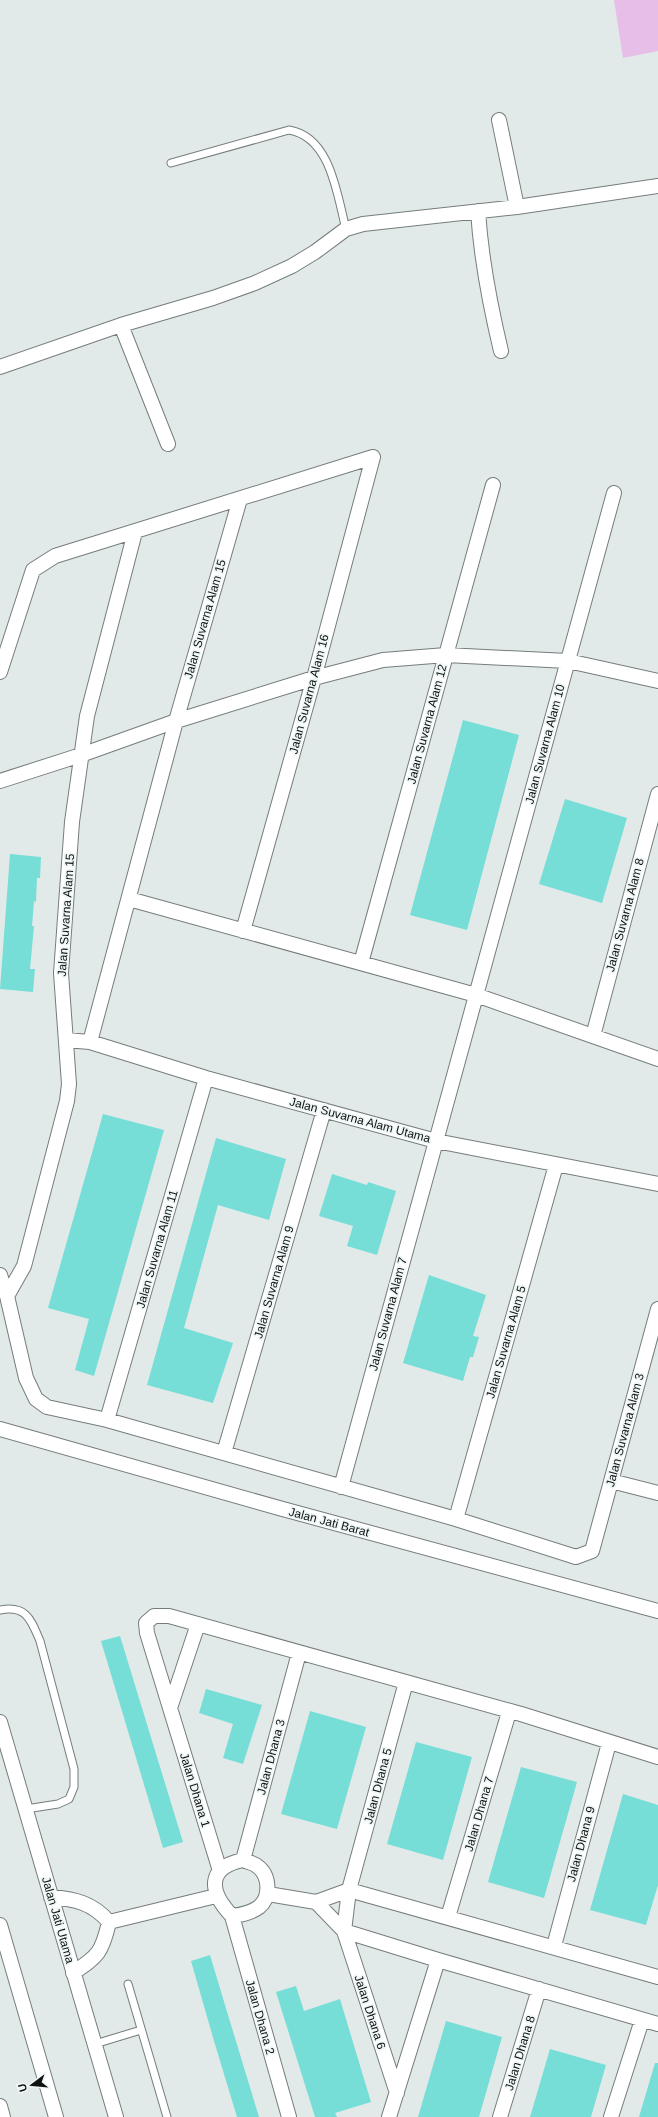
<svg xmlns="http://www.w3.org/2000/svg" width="658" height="2117" viewBox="0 0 658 2117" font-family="Arial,sans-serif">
<rect width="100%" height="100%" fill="#e1eae9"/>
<path fill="#e6bee7" d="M614,0H658V51L623,58Z"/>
<path fill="#76ded7" d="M463,720L519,735L467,930L410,915Z
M565,799L627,818L602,903L539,884Z
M10,854L41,857L40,878H37L36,902L34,901L32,926H34L30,969H35L33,992L0,989Z
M103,1114L164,1130L94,1376L75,1370L89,1319L48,1308Z
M216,1138L286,1159L269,1220L218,1205L184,1328L233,1343L213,1403L147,1385Z
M332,1174L367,1185L368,1182L396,1191L377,1255L347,1246L353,1226L319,1216Z
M429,1275L486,1295L473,1336L479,1337L473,1357H470L463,1381L403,1363Z
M120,1636L183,1842L163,1848L101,1641Z
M206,1689L262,1705L243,1764L223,1758L233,1724L199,1713Z
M310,1711L366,1727L337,1829L281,1814Z
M416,1742L472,1757L443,1860L387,1844Z
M521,1767L577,1782L544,1898L488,1882Z
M623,1794L658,1805V1885L646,1925L590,1910Z
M210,1955L225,2005L259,2117H237L214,2041L191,1961Z
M296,1986L304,2011L340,1999L371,2102L335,2113L337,2117H315L276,1992Z
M446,2021L502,2037L479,2117H418Z
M550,2049L606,2065L591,2117H530Z
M655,2063H658V2117H639Z"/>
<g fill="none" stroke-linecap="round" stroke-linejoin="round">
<g stroke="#757d7c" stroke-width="9">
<path id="service" d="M171,163L289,130C331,137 337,195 346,229
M0,1610C27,1605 31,1620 40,1641L74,1769V1787L69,1799L58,1804L26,1809
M128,1984L167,2117
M95,2044L141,2030"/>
</g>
<g stroke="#757d7c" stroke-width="16">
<path id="minor" d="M499,120L517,207
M478,211C481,258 490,305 501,351
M121,325L168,444
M0,367L121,325L213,298L255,283L292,266L315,252L346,229L363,224L517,207L658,186
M0,672L33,570L55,556L373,457
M0,781L81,755L176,721L314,678L383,660L446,655L568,661L658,681
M129,899L476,995L658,1059
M243,931L314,678L373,457
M361,963L493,485
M593,1036L658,794
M66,1040L90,1042L206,1078L436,1141L658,1184
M90,1042L176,721L240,499
M0,1275L7,1296L26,1378L36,1399L47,1407L107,1420L456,1519L576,1557L592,1551L658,1309
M7,1296L24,1266L67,1101L69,1084L61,973L72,822L87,716L135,532
M107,1420L206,1078
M0,1429L279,1508L658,1611
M224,1453L324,1110
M611,1481L658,1493
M341,1487L614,493
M456,1519L556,1165
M170,1708L198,1624
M0,1722L116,2117
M243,1860L299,1653
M243,1860C247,1862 254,1863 257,1866C270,1875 271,1897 259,1907C251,1913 241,1915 232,1916C210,1893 205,1868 243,1860Z
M220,1871L147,1633L146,1623L154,1616H169L521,1714L658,1757
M268,1894L316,1902L349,1890L658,1977
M51,1897C75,1899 93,1903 109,1922
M316,1902L344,1931L438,1960L658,2024
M232,1916L289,2117
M448,1917L509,1712
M109,1922L216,1896
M0,1925L56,2117
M554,1946L609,1743
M73,1973C98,1956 102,1953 109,1922
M397,2093L344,1931L349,1890L406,1682
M0,2106L3,2117
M389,2117L438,1960
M500,2117L539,1989
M611,2117L642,2020"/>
</g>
<use href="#service" stroke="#fff" stroke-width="7"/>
<use href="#minor" stroke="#fff" stroke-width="14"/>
</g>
<g text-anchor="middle" stroke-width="3.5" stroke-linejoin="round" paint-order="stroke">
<g font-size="12" fill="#0f1211" stroke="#eef7f6">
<text transform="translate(205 619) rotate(-74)" y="4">Jalan Suvarna Alam 15</text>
<text transform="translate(309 694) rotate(-75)" y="4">Jalan Suvarna Alam 16</text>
<text transform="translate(427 724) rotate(-75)" y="4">Jalan Suvarna Alam 12</text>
<text transform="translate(545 744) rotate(-75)" y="4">Jalan Suvarna Alam 10</text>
<text transform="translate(66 915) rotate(-86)" y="4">Jalan Suvarna Alam 15</text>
<text transform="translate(625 915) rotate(-75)" y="4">Jalan Suvarna Alam 8</text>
<text transform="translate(360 1120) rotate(15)" y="4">Jalan Suvarna Alam Utama</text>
<text transform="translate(157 1249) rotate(-74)" y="4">Jalan Suvarna Alam 11</text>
<text transform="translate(274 1282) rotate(-74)" y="4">Jalan Suvarna Alam 9</text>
<text transform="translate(388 1314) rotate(-75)" y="4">Jalan Suvarna Alam 7</text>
<text transform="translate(506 1342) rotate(-74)" y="4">Jalan Suvarna Alam 5</text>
<text transform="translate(625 1430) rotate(-75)" y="4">Jalan Suvarna Alam 3</text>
<text transform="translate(329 1522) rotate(15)" y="4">Jalan Jati Barat</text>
<text transform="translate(271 1757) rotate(-75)" y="4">Jalan Dhana 3</text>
<text transform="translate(378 1786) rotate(-75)" y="4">Jalan Dhana 5</text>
<text transform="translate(195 1790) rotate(73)" y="4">Jalan Dhana 1</text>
<text transform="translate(479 1814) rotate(-74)" y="4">Jalan Dhana 7</text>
<text transform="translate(581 1844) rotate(-75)" y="4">Jalan Dhana 9</text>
<text transform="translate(58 1920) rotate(74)" y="4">Jalan Jati Utama</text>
<text transform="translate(370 2012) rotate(72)" y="4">Jalan Dhana 6</text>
<text transform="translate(260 2017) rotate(74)" y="4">Jalan Dhana 2</text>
<text transform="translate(520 2053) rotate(-73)" y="4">Jalan Dhana 8</text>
</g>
</g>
<g transform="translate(32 2085) rotate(254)" stroke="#eef7f6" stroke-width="3" paint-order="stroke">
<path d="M0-3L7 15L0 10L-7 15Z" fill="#0f1211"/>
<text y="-6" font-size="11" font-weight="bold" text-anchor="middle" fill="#0f1211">U</text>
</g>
</svg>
